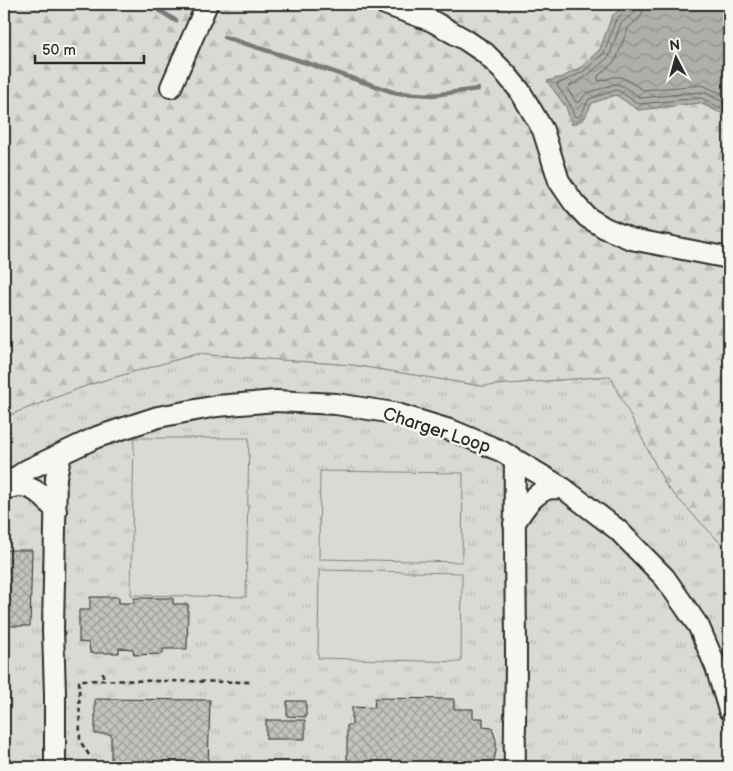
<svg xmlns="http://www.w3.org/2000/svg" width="733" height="771" viewBox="0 0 733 771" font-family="'Balsamiq Sans',sans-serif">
<defs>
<pattern id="grass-tufts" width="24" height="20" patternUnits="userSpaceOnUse" patternTransform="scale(1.25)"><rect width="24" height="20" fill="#d9d9d5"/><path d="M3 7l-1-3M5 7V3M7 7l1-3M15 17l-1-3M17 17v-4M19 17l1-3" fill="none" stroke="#babab7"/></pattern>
<pattern id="forest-firs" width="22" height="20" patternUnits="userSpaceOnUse" patternTransform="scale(1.25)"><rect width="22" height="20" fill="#d9d9d5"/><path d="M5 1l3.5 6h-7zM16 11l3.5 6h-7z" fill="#babab7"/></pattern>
<pattern id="water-waves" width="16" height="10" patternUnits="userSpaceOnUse" patternTransform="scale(1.25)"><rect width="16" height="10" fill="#aeaeab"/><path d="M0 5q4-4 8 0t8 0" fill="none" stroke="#8e8e8b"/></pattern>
<pattern id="building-cross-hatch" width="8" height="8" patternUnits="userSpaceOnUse" patternTransform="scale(1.25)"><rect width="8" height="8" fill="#c3c3c0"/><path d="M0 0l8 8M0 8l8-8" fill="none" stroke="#9f9f9c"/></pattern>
</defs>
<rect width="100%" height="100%" fill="#f6f6f2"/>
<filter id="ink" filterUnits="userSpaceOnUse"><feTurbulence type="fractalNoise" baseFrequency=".02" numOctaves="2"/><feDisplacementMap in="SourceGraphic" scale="10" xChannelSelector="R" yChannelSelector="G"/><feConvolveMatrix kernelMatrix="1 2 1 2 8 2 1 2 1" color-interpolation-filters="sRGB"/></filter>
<g filter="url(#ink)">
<path fill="url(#grass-tufts)" stroke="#828280" d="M196,354L353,365L482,386L611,376L667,487L729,552V767H4V417L91,384Z"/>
<path fill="url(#forest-firs)" stroke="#828280" d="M4,4H628L612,16L600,49L581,67L563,77L547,81L566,107L572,125L584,119L592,103L616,95L638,110L700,103L729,117V552L667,487L610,376L482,386L353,365L196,354L91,384L4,417Z"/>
<path fill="#d9d9d5" stroke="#828280" d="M134,438H249L246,597L131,595Z
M320,471L463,473L462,562L319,559Z
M319,570L462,573L461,662L318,658Z"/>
<path fill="url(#water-waves)" stroke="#7a7a78" d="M628,4H729V117L700,103L638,110L616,95L592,103L584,119L572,125L566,107L547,81L563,77L581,67L600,50L612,16Z"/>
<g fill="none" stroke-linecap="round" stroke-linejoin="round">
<path stroke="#5f5f5e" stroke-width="1" d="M630,4L628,9L616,19L604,53L584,71L565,81L557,84L558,87L570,104L574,116L577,117L581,115L589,99L616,90L619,91L639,104L701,98L729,112
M636,4V9L634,13L621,23L609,57L588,75L568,87V90L576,102H580L583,97L587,93L615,84L623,86L641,98L700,92L705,93L729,105
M644,4L643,11L641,16L628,28L616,60L598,76V80L601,81L613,77H621L643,90L702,85L729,97"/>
<path stroke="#7a7a78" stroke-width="4.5" d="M150,4L176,21
M224,37L307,63L396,93L433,95L478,89"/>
</g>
<path fill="url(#building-cross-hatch)" stroke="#2b2b2b" d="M4,550H32L30,626H4Z
M90,597H119V603H134V598H173V604H188L187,649H163V654L134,655L133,649L119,648V653H90L89,643L79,642V610H90Z
M375,698L454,699V709H473V718H483V727L492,728L496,740V751L494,760L491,765V767H347V725H352V707L374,708Z
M95,699L210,700L208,767H111V734H95Z
M287,701H306V717L287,716Z
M266,720H305V739H266Z"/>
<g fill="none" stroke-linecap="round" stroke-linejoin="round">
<g stroke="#2b2b2b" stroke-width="24">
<path id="minor" d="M385,4L432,21L464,39L485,53L506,74L520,91L543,130L559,181L574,203L587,217L605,228L631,239L729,258
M171,87L207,4
M4,486L27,470L97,437L158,417L217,406L276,401L336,404L394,413L453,431L501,451L563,488L618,530L665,578L699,627L716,667L729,710
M4,489C9,488 15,486 20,486C35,486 47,500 56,511
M514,524C523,510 531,496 547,489C552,488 558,488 563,488
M55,767V694L53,630L56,477L61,454
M515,767C514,732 516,696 516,661C516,594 514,527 515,460"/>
</g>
<path stroke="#2b2b2b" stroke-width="2.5" stroke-dasharray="5 4" stroke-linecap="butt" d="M103,672V680
M89,755L80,741L79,680L249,682"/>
<use href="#minor" stroke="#f6f6f2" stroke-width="20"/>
</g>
</g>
<g text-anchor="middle" stroke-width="5" stroke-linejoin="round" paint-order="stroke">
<g font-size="18" fill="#2b2b2b" stroke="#f6f6f2">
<text transform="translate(437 430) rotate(18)" y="6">Charger Loop</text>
</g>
</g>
<rect width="733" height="771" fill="none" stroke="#f6f6f2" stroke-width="20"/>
<rect x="10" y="10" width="713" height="751" fill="none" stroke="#2b2b2b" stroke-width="2" filter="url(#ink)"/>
<g transform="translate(676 58) rotate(354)" stroke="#f6f6f2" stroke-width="4" paint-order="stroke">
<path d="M0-4L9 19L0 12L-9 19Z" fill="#2b2b2b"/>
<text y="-8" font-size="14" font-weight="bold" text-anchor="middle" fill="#2b2b2b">N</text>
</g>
<path d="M35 55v8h109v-8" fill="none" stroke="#2b2b2b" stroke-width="2.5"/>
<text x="42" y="55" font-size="15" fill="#2b2b2b" stroke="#f6f6f2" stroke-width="4" paint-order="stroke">50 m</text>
</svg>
